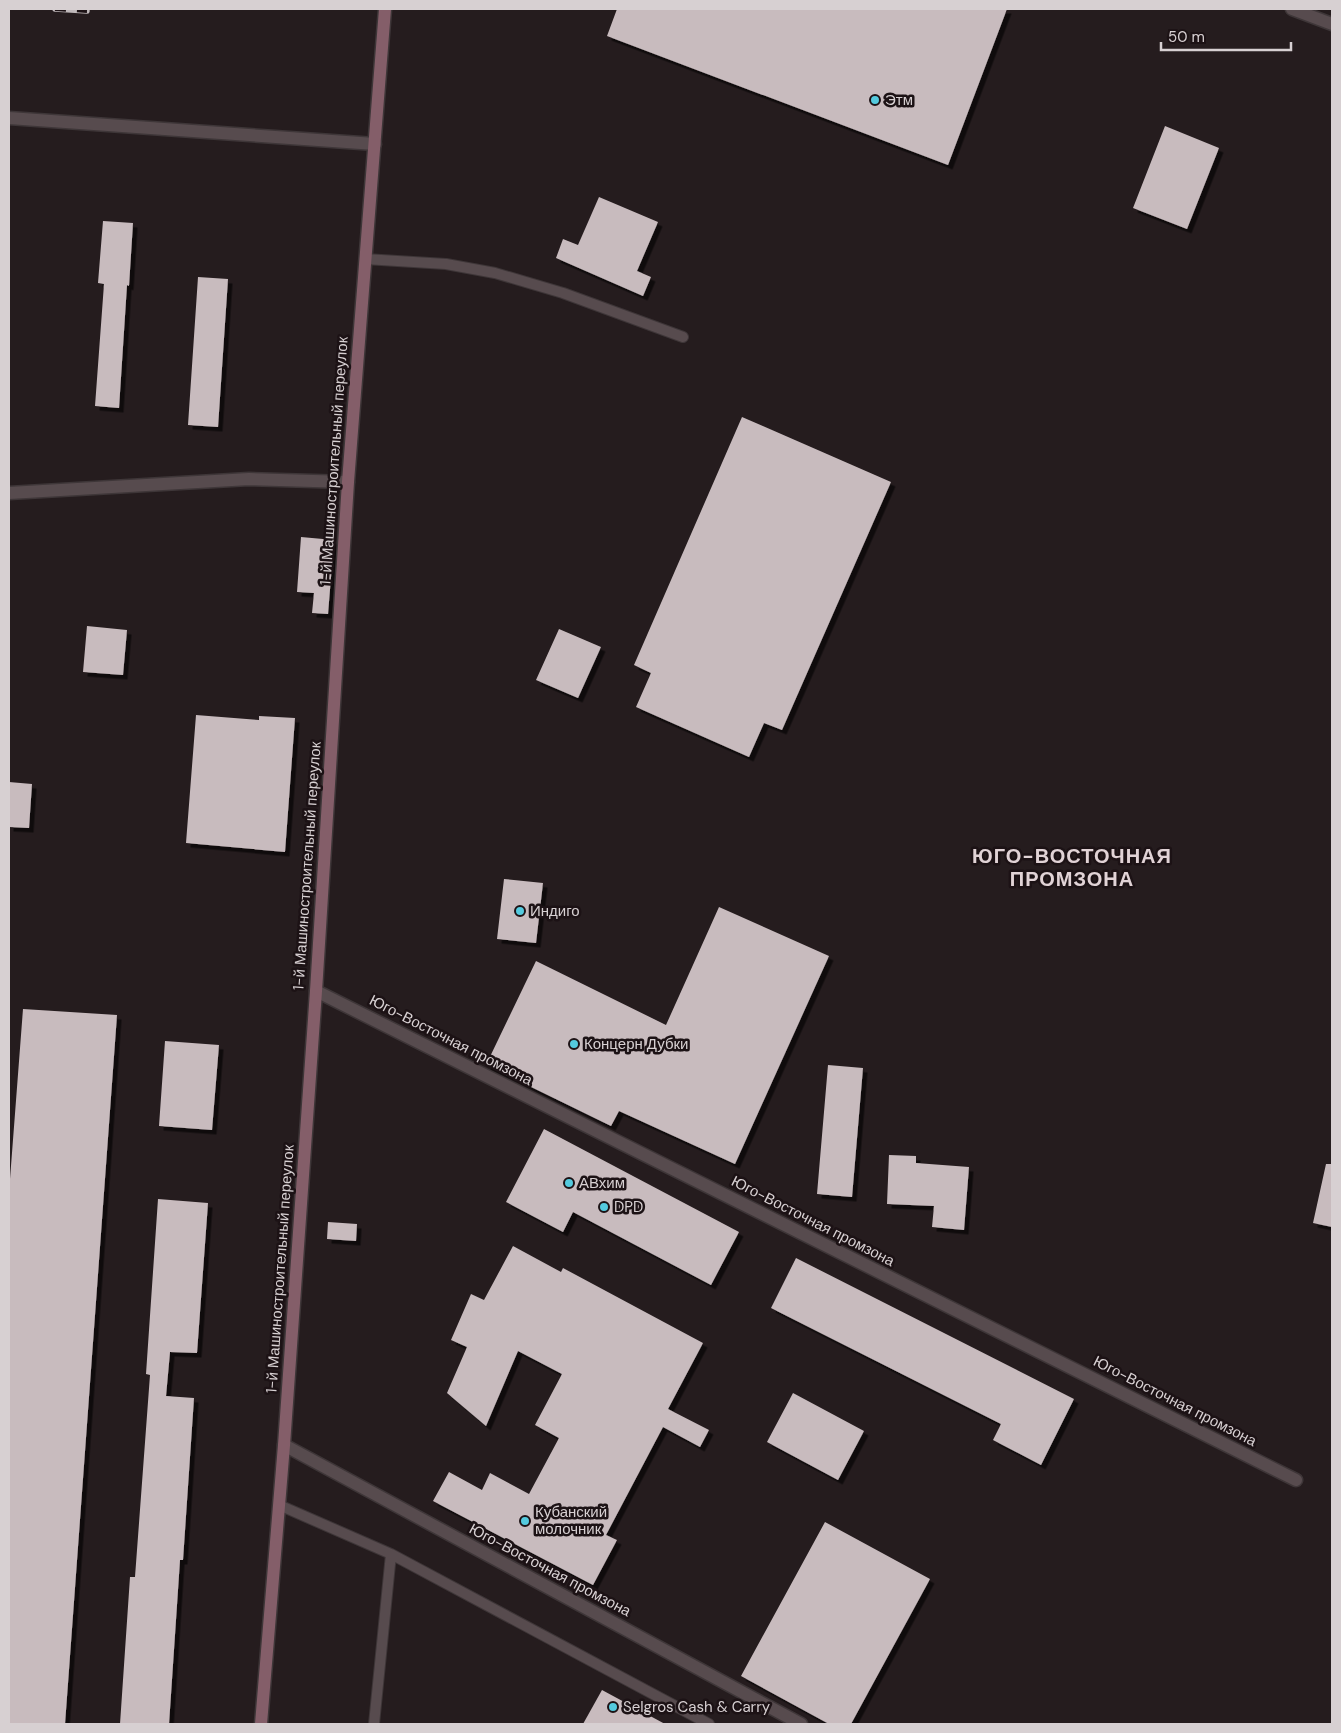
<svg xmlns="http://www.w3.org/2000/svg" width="1341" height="1733" viewBox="0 0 1341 1733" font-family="'DM Sans',sans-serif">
<defs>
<filter id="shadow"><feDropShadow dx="4.5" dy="4.5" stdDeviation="0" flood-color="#0009"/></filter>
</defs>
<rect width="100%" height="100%" fill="#251c1e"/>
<path fill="#c8bbbe" filter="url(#shadow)" d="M617,9H1007L948,165L607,36Z
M1165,126L1219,148L1187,229L1133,208Z
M599,197L658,222L637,271L651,277L643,296L556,258L563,239L578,245Z
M103,221L133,223L129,286L127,285L119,408L95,406L104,284L98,283Z
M198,277L228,279L218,427L188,425Z
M742,417L891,482L782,730L764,723L749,757L636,707L651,673L634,665Z
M301,537L334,540L328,614L312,613L314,593L297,592Z
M87,626L127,630L123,675L83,672Z
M559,629L601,647L578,698L536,680Z
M196,715L259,720V716L295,718L285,852L186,843Z
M9,782L32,784L29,828L9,827Z
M504,879L543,883L536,943L497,939Z
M719,907L829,956L735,1164L619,1111L611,1126L486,1065L536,961L666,1025Z
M23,1009L117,1015L65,1724H9V1192Z
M165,1041L219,1045L212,1130L159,1126Z
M828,1065L863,1068L852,1197L817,1194Z
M544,1129L739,1232L711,1285L573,1212L563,1232L506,1202Z
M889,1155L916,1156V1163L969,1167L964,1230L932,1227L934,1206L887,1204Z
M1326,1164H1332V1227L1313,1223Z
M158,1199L208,1203L197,1353L170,1352L166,1396L194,1398L183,1560H180L169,1724H120L130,1577H135L150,1375L146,1374Z
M328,1222L357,1224L356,1241L327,1239Z
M513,1246L561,1272L563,1268L703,1343L668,1409L709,1430L700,1447L663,1427L606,1535L617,1540L593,1585L433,1501L449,1472L482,1490L490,1473L529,1494L559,1438L535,1425L562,1374L518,1351L486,1426L447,1393L467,1347L451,1340L471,1294L484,1300Z
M796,1258L1074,1399L1041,1465L993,1440L1001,1424L771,1308Z
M793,1393L864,1431L838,1480L767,1442Z
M825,1522L930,1579L851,1724H829L741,1676Z
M602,1690L665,1724H583Z"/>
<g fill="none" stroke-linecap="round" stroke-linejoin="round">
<g stroke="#3e3638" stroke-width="12">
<path id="lane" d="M365,259L446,264L495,273L563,293L683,337
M279,1505L391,1554L374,1724
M391,1554L709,1724"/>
</g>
<g stroke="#3e3638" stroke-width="15">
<path id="street" d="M1292,9L1332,24
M9,118L375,144
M9,493L249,479L348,482
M316,991L1296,1480
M284,1445L801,1724"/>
</g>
<g stroke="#3e3638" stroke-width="15">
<path id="secondary" d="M261,1724L284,1445L316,991L348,482L385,9"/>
</g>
<use href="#lane" stroke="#574b4e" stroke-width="10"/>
<use href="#street" stroke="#574b4e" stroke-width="12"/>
<use href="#secondary" stroke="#845e69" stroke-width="12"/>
<g stroke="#c0b9bb" stroke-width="5.5">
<path id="rail" d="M55,9L87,11"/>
</g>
<use href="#rail" stroke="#1c1215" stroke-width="4" stroke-dasharray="11" stroke-linecap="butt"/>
</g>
<g fill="#54cade" stroke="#1c1215" stroke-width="2">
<circle cx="875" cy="100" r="5"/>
<circle cx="520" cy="911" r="5"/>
<circle cx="574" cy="1044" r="5"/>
<circle cx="569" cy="1183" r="5"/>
<circle cx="604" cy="1207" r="5"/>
<circle cx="525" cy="1521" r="5"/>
<circle cx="613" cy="1707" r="5"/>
</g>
<g text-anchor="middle" stroke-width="5" stroke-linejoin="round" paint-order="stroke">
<g font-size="15" fill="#d7d0d2" stroke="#1c1215" text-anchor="start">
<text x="885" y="105">Этм</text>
<text x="530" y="916">Индиго</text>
<text x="584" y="1049">Концерн Дубки</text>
<text x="579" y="1188">АВхим</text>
<text x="614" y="1212">DPD</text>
<text x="535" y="1517">Кубанский<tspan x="535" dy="17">молочник</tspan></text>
<text x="623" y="1712">Selgros Cash &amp; Carry</text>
</g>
<g font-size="15" fill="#d7d0d2" stroke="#1c1215">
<text transform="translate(334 461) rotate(-86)" y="5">1-й Машиностроительный переулок</text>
<text transform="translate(307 866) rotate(-86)" y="5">1-й Машиностроительный переулок</text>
<text transform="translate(451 1040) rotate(27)" y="5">Юго-Восточная промзона</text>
<text transform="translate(813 1221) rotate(27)" y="5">Юго-Восточная промзона</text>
<text transform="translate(280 1269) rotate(-86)" y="5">1-й Машиностроительный переулок</text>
<text transform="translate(1175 1401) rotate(27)" y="5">Юго-Восточная промзона</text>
<text transform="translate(550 1570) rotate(28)" y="5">Юго-Восточная промзона</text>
</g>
<g font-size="20" font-weight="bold" letter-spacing="1" fill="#e1d3d6" stroke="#1c1215">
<text x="1072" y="863">ЮГО-ВОСТОЧНАЯ<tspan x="1072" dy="23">ПРОМЗОНА</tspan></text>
</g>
</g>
<rect width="1341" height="1733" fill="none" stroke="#d7d0d2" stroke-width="20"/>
<path d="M1161 42v8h130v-8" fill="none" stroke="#d7d0d2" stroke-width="2.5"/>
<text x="1168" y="42" font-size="15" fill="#d7d0d2" stroke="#1c1215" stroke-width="4" paint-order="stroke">50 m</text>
</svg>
